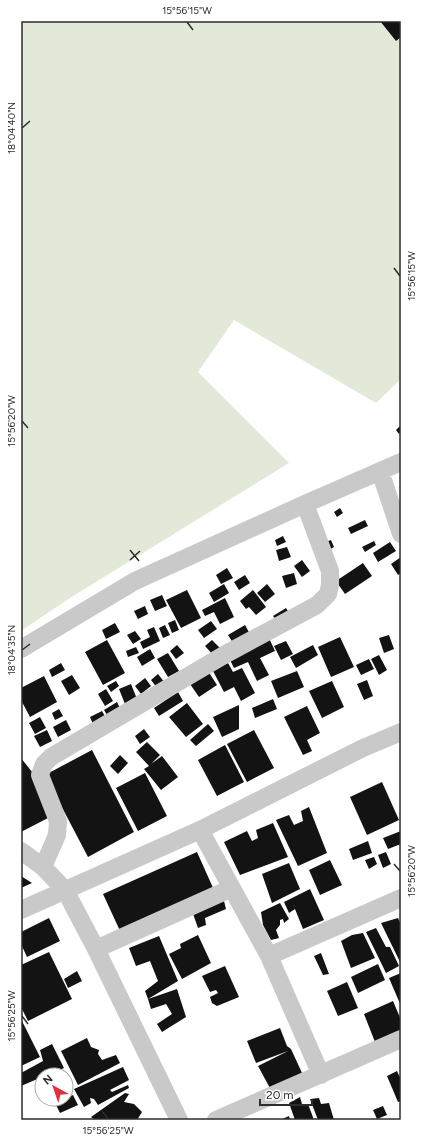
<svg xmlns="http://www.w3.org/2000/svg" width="422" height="1141" viewBox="0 0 422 1141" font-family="Figtree,sans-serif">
<rect width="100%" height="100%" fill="#fff"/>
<path fill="#e2e9d9" d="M21,21H401V379L376,403L234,320L198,372L289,463L70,598L21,631Z"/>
<path fill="#131313" d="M380,21H401V37L396,41Z
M401,425V432L399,434L396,430Z
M340,508L343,513L337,517L334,512Z
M365,520L368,526L351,534L348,528Z
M283,536L286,542L277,546L275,540Z
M331,540L334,547L329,550L326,542Z
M374,541L376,545L365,552L362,547Z
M390,542L396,551L378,562L373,553Z
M287,547L291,557L279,561L276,550Z
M401,557V573L398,575L391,564Z
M302,560L310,571L302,577L294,566Z
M363,563L372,576L345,594L336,581Z
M227,568L233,578L221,584L216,575Z
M294,573L297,584L286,588L282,576Z
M245,575L250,583L239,590L234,582Z
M224,584L229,593L214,602L209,593Z
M267,584L275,594L265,602L257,593Z
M187,590L201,618L181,628L166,600Z
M253,590L266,607L256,615L249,607L246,609L240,601Z
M162,595L167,606L155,611L150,600Z
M225,598L234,617L220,624L214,612L205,616L202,610Z
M145,606L148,614L138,619L134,611Z
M286,608L291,616L279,624L273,616Z
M175,620L179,630L172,633L168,623Z
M211,621L217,629L204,638L198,630Z
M115,623L120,632L106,639L102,630Z
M165,625L170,635L163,638L159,628Z
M245,625L250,634L233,643L228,635Z
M154,627L160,641L143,649L140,642L150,637L147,630Z
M135,631L141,639L133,644L127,635Z
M389,635L394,649L384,653L379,638Z
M340,637L354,667L331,677L318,647Z
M269,638L275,651L260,658L269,675L257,681L248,662L234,668L229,658Z
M107,640L125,673L103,685L85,652Z
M212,640L221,649L214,656L205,646Z
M286,641L293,654L281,660L274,646Z
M177,645L184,653L176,659L170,651Z
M313,645L318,655L296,668L290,657Z
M136,647L139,653L128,657L126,651Z
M150,649L155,658L142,666L137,657Z
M168,653L179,671L168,677L157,659Z
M379,655L387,670L379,675L371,659Z
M369,659L374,669L361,675L356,665Z
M61,663L65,670L52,677L49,670Z
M228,663L233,672L242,668L255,693L241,701L234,687L224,692L213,671Z
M208,671L217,685L199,697L190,684Z
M297,671L304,687L278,698L271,681Z
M158,674L165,683L158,689L151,680Z
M72,675L80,688L69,695L61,681Z
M44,676L57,702L30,717L21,700V688Z
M145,678L151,686L141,694L135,686Z
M367,680L373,696L364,700L357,684Z
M116,681L119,686L111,692L107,686Z
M332,681L344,707L322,718L309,691Z
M131,684L137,699L125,704L119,689Z
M106,689L113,701L105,706L98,694Z
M178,692L183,701L159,716L154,708Z
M273,699L277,709L255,718L252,708Z
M117,702L120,708L107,715L104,710Z
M187,703L203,724L186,737L169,717Z
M239,705V729L222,737L213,717Z
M307,706L320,733L307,740L312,751L303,755L284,717Z
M59,709L63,716L55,720L52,713Z
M102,711L106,718L93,724L90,717Z
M40,717L46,728L35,734L29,723Z
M66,720L71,730L58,737L53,727Z
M208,724L214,731L196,746L190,740Z
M144,729L150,737L140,744L135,736Z
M47,730L52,741L40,747L34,736Z
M254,730L274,768L247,782L227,744Z
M147,742L160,755L151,764L162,756L178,777L161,790L144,769L149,766L136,752Z
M225,745L244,782L217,796L198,760Z
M92,750L134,832L88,857L45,775Z
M120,755L128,763L118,774L110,766Z
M21,758L36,777L50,817L21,832Z
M145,773L167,816L138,831L116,788Z
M382,782L399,820L367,835L350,797Z
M309,807L327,853L298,866L276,820L289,815L294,825L303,821L301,811Z
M273,823L288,857L240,875L224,842L247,831L252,841L258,838L256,830Z
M401,831V844L388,849L383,838Z
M368,841L372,853L353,860L349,849Z
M197,852L214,890L121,933L103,894Z
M386,852L391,864L383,868L378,855Z
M374,857L377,864L369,869L365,860Z
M330,860L342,885L320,895L309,870Z
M289,863L300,889L272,903L262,874Z
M21,876L32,883L21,888Z
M310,889L324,920L303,929L295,909L289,913L284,902Z
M223,897L226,909L205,918L206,925L198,928L192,911Z
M280,903L289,919L284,923L283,919L280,920V925L276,930L279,938L271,940L263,925L261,912Z
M49,918L60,941L27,957L21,944V932Z
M398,918L401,925V964L381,923Z
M376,928L386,947H390L399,966L386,973L366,932Z
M363,933L375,958L351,968L341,941L352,935Z
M198,935L211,963L182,979L169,954L181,948L180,944Z
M159,936L178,981L148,999L145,991L158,981L150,961L136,966L129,948Z
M49,952L72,999L28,1021L21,1007V965Z
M321,953L329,974L323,975L314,956Z
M378,964L385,980L358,993L351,977Z
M225,966L239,997L217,1006L212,1003L210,997L218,993L216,990L210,992L202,976Z
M77,971L82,981L68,988L64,979Z
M401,973V1006L389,978Z
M347,982L358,1008L338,1016L327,991Z
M177,989L186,1017L162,1032L157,1024L172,1014L166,1004L151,1009L148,999Z
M393,1001L401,1020V1031L375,1042L364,1014Z
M21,1019L40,1057L21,1066Z
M280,1028L287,1046L291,1049L303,1075L271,1090L258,1066L288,1051L256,1063L247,1041Z
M87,1038L91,1047L99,1050L98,1054L102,1060L116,1055L120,1063L78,1085L61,1051Z
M52,1044L64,1068L48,1075H42V1077L21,1086V1073L43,1061L40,1050Z
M123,1067L129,1080L110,1090L112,1092L128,1085L129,1088L98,1105L94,1099L90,1098L91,1103L84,1107L74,1089Z
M397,1071L401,1080V1101L398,1102L387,1076Z
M125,1093L129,1094L124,1102L134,1104L142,1112L137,1120H95L91,1117Z
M73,1095L78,1105L60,1113L55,1103L66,1099V1098Z
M300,1097L302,1104H308L314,1120H295L289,1103Z
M319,1098L321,1104L329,1103L334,1120H318L310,1099Z
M383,1106L387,1115L377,1119L373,1110Z
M289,1116L290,1120H280Z"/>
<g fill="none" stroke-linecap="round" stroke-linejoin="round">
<path stroke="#c9c9c9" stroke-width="18" d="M380,471L401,534
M21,649L135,581L305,504L401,462
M200,830L269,956L321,1075
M21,851L43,867L65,890L96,949L179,1120
M43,867L57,835L58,821L40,775L44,764L51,757L224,655L317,605L328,594L330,585V571L305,504
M21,910L200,830L363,748L401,732
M96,949L232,888
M269,956L401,898
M216,1120L401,1039"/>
</g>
<path fill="none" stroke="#2c2c2c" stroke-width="1.5" d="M187,22L193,30M22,128L30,121M394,268L400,276M22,421L28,428M130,550L139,561M130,560L140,551M22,650L30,644M394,864L400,871M22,1016L28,1024M102,1111L108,1119"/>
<rect width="422" height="1141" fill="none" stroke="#ffffff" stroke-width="44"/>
<g transform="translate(54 1087) rotate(320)"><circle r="19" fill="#ffffff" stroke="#ababab"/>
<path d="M0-3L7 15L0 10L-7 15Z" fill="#e1303e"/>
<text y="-6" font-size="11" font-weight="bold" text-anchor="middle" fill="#2c2c2c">N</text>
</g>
<path d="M260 1099v6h52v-6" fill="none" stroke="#2c2c2c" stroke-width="2"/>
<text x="266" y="1099" font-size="12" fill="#2c2c2c" stroke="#ffffff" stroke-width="3" paint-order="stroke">20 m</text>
<rect x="22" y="22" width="378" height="1097" fill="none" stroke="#2c2c2c" stroke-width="1.5"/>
<g font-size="10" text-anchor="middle" fill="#2c2c2c">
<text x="187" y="14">15°56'15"W</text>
<text transform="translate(11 128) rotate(-90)" y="4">18°04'40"N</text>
<text transform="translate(411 276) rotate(-90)" y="4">15°56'15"W</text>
<text transform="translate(11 421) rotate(-90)" y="4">15°56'20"W</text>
<text transform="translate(11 650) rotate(-90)" y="4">18°04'35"N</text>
<text transform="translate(411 871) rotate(-90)" y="4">15°56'20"W</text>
<text transform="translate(11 1016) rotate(-90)" y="4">15°56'25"W</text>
<text x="108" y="1134">15°56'25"W</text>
</g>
</svg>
